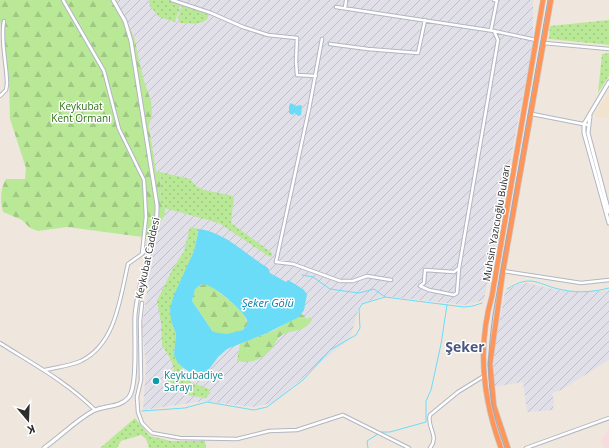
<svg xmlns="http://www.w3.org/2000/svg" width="609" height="448" viewBox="0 0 609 448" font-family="'Open Sans',sans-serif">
<defs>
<pattern id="industrial-furrows" width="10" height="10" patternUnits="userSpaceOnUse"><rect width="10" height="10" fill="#e1dfe7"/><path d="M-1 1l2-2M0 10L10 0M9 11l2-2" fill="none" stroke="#c1c0c6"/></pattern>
<pattern id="grass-dots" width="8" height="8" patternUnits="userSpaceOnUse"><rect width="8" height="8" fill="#b9e997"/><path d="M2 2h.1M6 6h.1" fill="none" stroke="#9fc882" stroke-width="1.8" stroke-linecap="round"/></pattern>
<pattern id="forest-firs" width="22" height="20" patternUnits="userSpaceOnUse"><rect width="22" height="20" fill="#b9e997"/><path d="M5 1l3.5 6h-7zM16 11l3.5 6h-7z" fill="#9fc882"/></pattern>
</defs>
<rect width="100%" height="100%" fill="#efe7de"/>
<path fill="url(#industrial-furrows)" d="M115,0H533V42L484,300L465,305L383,296L360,304L350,338L273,403L253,407L204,401L143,410L146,366L142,327L156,229L158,202L150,127L140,72Z
M526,283L562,291L583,292L609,290V360L561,390L552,393L554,400L553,410L527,412L523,382L494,387L493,366L495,345L505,292L516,285Z"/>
<path fill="#f1e3cd" d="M609,92V117L597,118L594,115Z"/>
<path fill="#f6dcdf" d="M609,428V448H604L601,440Z"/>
<path fill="url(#grass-dots)" d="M149,0H168L181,4L175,22L159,17L150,6Z
M182,5L209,15C204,27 191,23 180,23L178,17Z
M609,20V45L550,39L549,38L550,26Z
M609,53V76L598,93L602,54Z
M160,172L190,179L196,186L204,190L234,196L231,223L272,253V256L270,257L219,223L164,208L161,204Z
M190,227L199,229L194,251L171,305L172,322L176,334L174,353L190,382L209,389L210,393L206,398L187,395L167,380L174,369L171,360L162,345L161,322L157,301L172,270L184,251Z
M135,418L150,436L171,441H205L206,448H149L146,439L141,435L121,441L117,448H100Z"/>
<path fill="url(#forest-firs)" d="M0,0H116L134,37L144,81L151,101L152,114L149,126L156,171L160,172L161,204L165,209V215L150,238L67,227L38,231L30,228L22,220L3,212C0,199 0,190 6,179H25L26,168L10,119L9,79L0,21Z
M203,284L209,285C219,293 248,311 247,325C241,336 224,335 213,332L192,301L195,289Z
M302,314L307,319L310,317L312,320C304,333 293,329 282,335C277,338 276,342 273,347C265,358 250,365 237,361L240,344L275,330Z"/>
<path fill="#6bdcf8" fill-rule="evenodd" d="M291,103L296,106L300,105L302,106L301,115L298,116L295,113L292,115L289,113V106Z
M199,229C225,232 246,255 268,268L270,273L286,282L288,280L303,289L307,294L304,310L299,317L267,333L227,349L218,357L207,372H190L185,369L178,363L174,355L176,334L171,320L170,308L174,295L194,251ZM202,284C212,283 243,310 247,320V325L243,330L227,334L213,332L192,301L195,289Z"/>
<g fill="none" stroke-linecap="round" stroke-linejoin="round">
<path stroke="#6bdcf8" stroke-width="1" d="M302,275L313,277L330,289L359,293L374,289L385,297L464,307L473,306L482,303
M507,289C533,273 537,285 563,290C578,293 594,292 609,288
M142,411L185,408L207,402L254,410L267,407L303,380L330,350L356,335L360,328L359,309L362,304L385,297
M368,448L367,441L381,432H390L426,422V401L431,390L441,344L447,305"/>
<g stroke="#b2b6c1" stroke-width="4.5">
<path id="street" d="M63,0L104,71L119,129L144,180L146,217L142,254
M172,0L211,13L243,27L268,35L297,38L296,61L297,75L316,76
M336,7L494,31L536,40
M345,8L346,1
M491,30L497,0H494
M322,39L309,109L276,262L293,264L340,281H353L367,276L391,280
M544,43L609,49
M330,44L368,49L418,53L425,20
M0,96L6,90L7,84C7,65 0,39 4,21
M532,114L588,125
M459,268L454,272L425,270L424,283L420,286L429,290L454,295L457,293L459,268L498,40L494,31
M503,271L581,283L609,280
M142,303L140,321L141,380L137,397L138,412L142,423L152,433L180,438L237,439L269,431L297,430L343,415L409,448
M0,343C33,364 67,382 95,410
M45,370C57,367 70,366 81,361C116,344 120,298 128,264L142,254L152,242
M430,448C440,436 426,427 430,415L458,392L484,376
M526,448L609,418"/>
</g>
<g stroke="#b2b6c1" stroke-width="5">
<path id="secondary" d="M609,82L584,124V133L609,223
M590,116L588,133L609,212
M44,448C61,436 75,421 93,411C105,405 120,408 129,397C138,385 134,333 135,315C138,277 158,243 157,205L131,41L125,21L113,0"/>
</g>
<g stroke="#c8c8c8" stroke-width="6">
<path id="highway" d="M501,448C483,399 477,347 492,296L543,0
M508,448L494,406L490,364L503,271L551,0"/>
</g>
<use href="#street" stroke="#fff" stroke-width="2.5"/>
<use href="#secondary" stroke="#fff" stroke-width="3"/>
<use href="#highway" stroke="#ff9559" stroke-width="4.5"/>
<path stroke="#a0a5b8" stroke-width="1" d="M505,448C486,399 486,366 493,315L548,0"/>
</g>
<circle fill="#0f9aa8" stroke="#fff" stroke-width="1.5" cx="156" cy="381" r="4"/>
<g text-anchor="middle" stroke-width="3" stroke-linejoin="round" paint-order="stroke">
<g font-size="10" fill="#2f7115" stroke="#fff">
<text x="81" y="110">Keykubat<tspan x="81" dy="12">Kent Ormanı</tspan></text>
</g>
<g font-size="10" fill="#2d2d2d" stroke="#fff">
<text transform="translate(496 223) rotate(-80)" y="4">Muhsin Yazıcıoğlu Bulvarı</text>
<text transform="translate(147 258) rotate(-78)" y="4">Keykubat Caddesi</text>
</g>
<g font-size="10" fill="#0d838f" stroke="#fff" text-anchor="start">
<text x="164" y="379">Keykubadiye<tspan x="164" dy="12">Sarayı</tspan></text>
</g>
<g font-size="11" font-style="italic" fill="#037caa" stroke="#fff">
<text x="268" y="307">Şeker Gölü</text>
</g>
<g font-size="14" font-weight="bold" fill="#495782" stroke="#fff">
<text x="465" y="352">Şeker</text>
</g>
</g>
<g transform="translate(28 420) rotate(161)" stroke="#ffffff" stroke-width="3" paint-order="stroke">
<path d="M0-3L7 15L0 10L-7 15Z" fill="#2d2d2d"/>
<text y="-6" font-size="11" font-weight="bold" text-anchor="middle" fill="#2d2d2d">K</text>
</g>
</svg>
